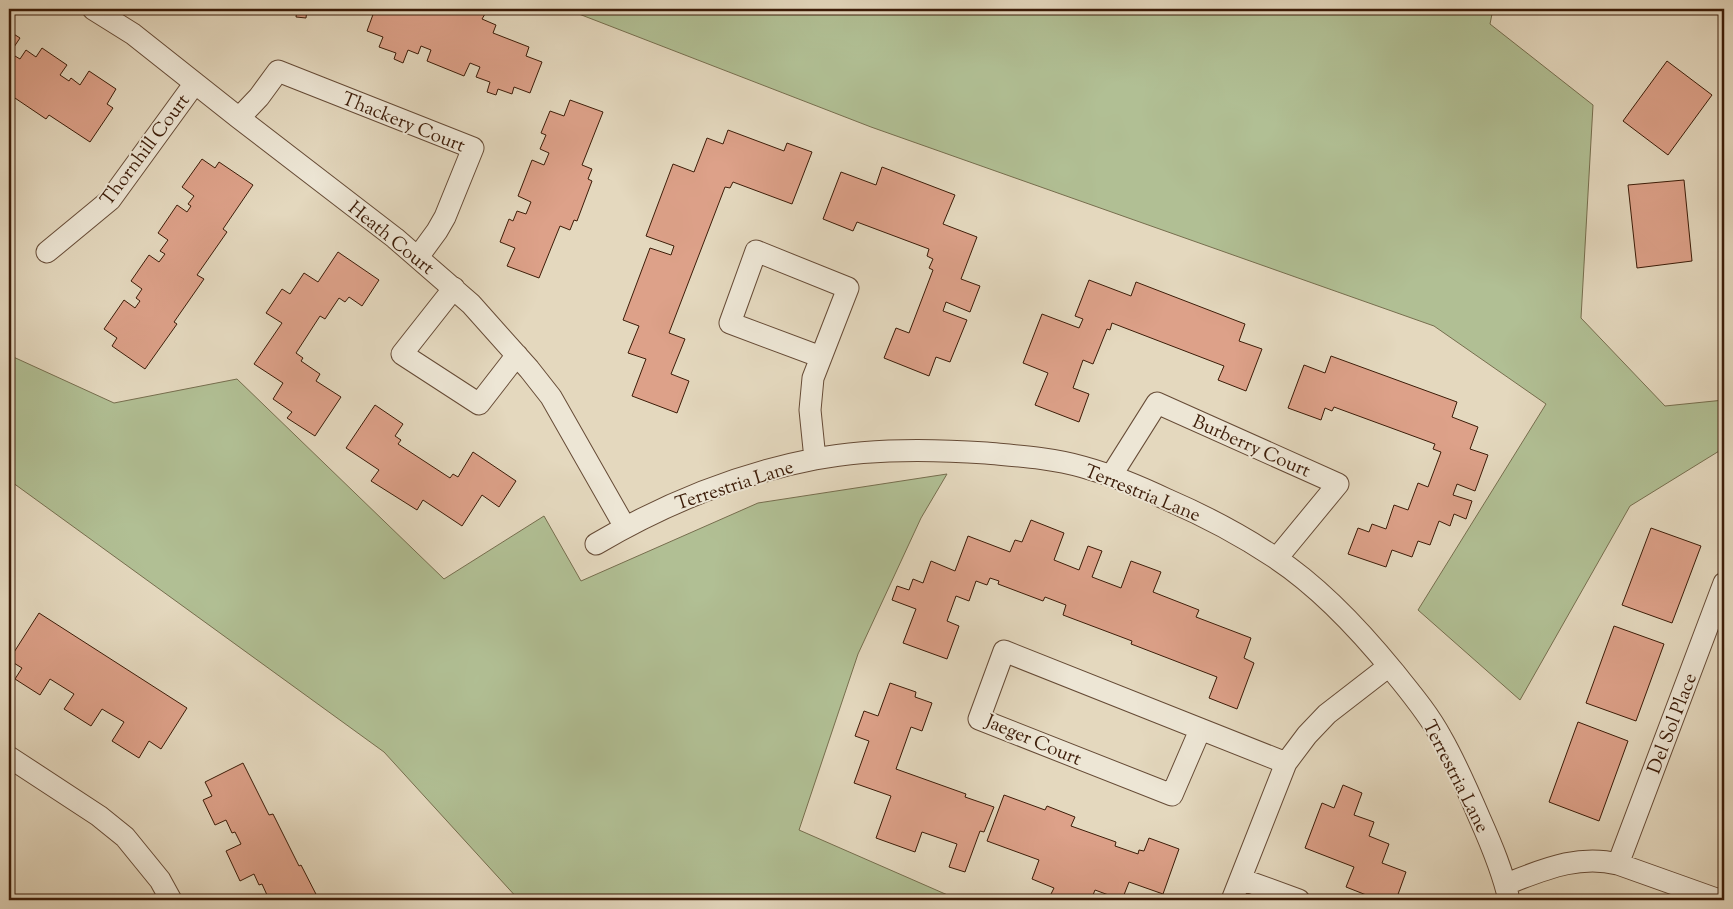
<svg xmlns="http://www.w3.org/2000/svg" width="1733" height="909" viewBox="0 0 1733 909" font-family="'Sorts Mill Goudy',serif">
<rect width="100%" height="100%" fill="#e4d8be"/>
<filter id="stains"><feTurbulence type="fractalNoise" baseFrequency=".004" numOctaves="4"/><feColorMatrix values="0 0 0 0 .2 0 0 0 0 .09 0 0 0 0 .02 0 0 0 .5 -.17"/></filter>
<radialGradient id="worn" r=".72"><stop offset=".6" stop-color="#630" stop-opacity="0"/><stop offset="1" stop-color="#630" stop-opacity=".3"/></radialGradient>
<path fill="#b1bf94" stroke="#766e4e" d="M566,9H1493L1490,24L1593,105L1581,318L1665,406L1724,400V448L1630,506L1520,700L1418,610L1546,404L1434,326L871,127Z
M9,355L114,403L237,379L444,579L544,516L581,581L758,503L947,474L921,518L858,654L799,830L959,900H519L384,752L9,480Z"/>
<path fill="#dda189" stroke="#3c1c08" d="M297,9H322L321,11L307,9L306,18L296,17Z
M375,9H430L433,10L434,9H472L485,14L482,19L496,25L493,33L529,47L526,56L542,62L530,93L514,87L512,94L498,89L496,95L487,92L490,82L476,77L480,67L470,63L464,76L427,61L431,50L421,46L418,54L408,50L403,63L394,59L396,53L379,47L383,37L367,31Z
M9,31L20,38L10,53L20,59L26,50L36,57L42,48L67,65L60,75L69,81L71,78L80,85L89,71L116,89L107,104L113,108L90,142L49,115L46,119L9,94Z
M1667,61L1712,95L1668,155L1623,121Z
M570,100L603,112L582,165L592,169L588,179L592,181L577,221L574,220L570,230L560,226L539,278L507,266L515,248L500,242L509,219L513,221L517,211L526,214L531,202L518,196L532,160L544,165L549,153L540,149L546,135L541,133L550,111L564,116Z
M728,130L784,151L787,143L812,152L792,204L733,182L730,188L725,187L669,333L685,339L671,374L689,381L677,413L632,396L646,359L628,353L639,326L623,320L650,248L671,255L674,246L646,236L673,164L694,172L707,138L723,144Z
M202,159L215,168L219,162L253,185L223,229L227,232L197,275L204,279L174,322L177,324L145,369L112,346L117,338L104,329L124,300L135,308L140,301L136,298L142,289L131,281L149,255L159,262L165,254L160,251L168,240L158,233L177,205L187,212L191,206L188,204L194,196L182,187Z
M882,167L955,195L943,224L977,237L961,279L980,286L970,312L946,302L943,311L967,320L950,362L936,357L929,376L884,358L896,328L909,333L933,270L929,268L933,259L927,256L929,249L857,222L853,231L823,219L841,172L876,185Z
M1684,180L1692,261L1637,268L1628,185Z
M338,252L379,280L362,306L349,297L345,302L339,298L325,319L320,316L296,353L303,358L301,361L320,374L316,381L341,397L315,436L287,418L292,412L273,399L283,383L254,364L282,323L266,313L282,289L290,294L304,273L318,282Z
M1089,280L1131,296L1136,282L1245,324L1239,341L1262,349L1246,391L1218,380L1224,366L1112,323L1110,330L1107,329L1093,364L1083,360L1073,388L1089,394L1079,422L1035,405L1048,373L1023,363L1042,314L1079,328L1083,319L1075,316Z
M1331,356L1457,402L1452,417L1478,427L1470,449L1488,455L1475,491L1457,484L1453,495L1472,501L1466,519L1454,514L1450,526L1439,521L1430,545L1418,541L1412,557L1392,550L1386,567L1348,554L1358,528L1369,532L1372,524L1386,529L1394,505L1408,510L1418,483L1428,487L1441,452L1433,449L1435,444L1334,407L1332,411L1325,408L1321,420L1288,408L1304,365L1325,373Z
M375,405L403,424L395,436L401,440L398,444L450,478L453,474L458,477L473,452L516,481L499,507L482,495L462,526L423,500L417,510L371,481L379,470L346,448Z
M1031,520L1064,533L1054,560L1079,570L1088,546L1102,551L1092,577L1121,588L1131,561L1161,572L1153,592L1199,610L1196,617L1251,638L1244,658L1254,663L1237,709L1209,698L1217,677L1139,647L1131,644L1132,641L1063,615L1066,605L1045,597L1043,601L998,584L999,581L990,578L987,585L976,581L969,601L956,596L947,621L959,626L947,659L903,643L916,609L892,600L897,586L909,590L913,579L923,583L931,561L955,571L968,536L1010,552L1015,540L1022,542Z
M1651,528L1701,546L1672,623L1622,605Z
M39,613L187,708L161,749L149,741L139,758L112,741L124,722L102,709L91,726L64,709L74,694L50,679L40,695L15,679L22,668L9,660Z
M1614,626L1664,644L1636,721L1586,703Z
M890,683L916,692L915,697L932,703L922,731L911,727L896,769L966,794L965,797L994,807L984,832L980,831L965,872L949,867L957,844L922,832L915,852L876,838L891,796L854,783L869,741L855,736L864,711L878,716Z
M1578,722L1628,741L1599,821L1549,802Z
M243,763L269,815L273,814L299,866L301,865L319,900H256L267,895L262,884L259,885L254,874L240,881L226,851L241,844L235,832L232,833L226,820L215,825L203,800L212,796L205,782Z
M1343,785L1362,793L1354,815L1374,822L1369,836L1389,844L1382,863L1406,872L1396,900H1379L1346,887L1354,867L1305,848L1322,803L1334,808Z
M1004,795L1045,810L1047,806L1075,817L1071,826L1116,842L1115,846L1138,854L1139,850L1144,851L1149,838L1179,849L1163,894L1129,882L1122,900L1095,890L1091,900H1061L1050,896L1054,888L1032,879L1039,860L987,841Z"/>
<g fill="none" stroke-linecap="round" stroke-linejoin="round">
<g stroke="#664b36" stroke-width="23">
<path id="street" d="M93,9L133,34L239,118L395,238L471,304L529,369L551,397L625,527
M239,118L259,97L278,71L473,148L445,217L437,231L418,257
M47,252L110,200L195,83
M454,288L402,354L479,404L517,355
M815,459L810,410L813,378L848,288L756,251L730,323L821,357
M1111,476L1157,403L1338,484L1277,558
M596,544C664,504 737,474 815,459C871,448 930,449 986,453C1018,456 1052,458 1083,467C1112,475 1141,487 1168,500C1205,516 1241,535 1274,557C1320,587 1359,629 1394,672C1410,692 1428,713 1441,737C1456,763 1468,791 1480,819C1492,846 1503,872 1509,900
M1200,730L1172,795L979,719L1004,651L1286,763
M9,757L99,816L125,837L160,880L171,900
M1618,864L1724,583
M1241,879L1299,900
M1506,884C1543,870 1578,854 1618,864L1719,900
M1232,900L1286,763L1307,735L1327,714L1389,666"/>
</g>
<use href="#street" stroke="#ede6d5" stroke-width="21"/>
</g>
<g text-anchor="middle" stroke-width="4" stroke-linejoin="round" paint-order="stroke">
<g font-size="19" fill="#3c1c08" stroke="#ede6d5">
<text transform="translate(404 121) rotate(22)" y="7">Thackery Court</text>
<text transform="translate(144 149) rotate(-53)" y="7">Thornhill Court</text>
<text transform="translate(392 237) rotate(39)" y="7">Heath Court</text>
<text transform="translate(1252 445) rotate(24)" y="7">Burberry Court</text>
<text transform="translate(734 484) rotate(-18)" y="7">Terrestria Lane</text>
<text transform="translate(1143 492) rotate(22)" y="7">Terrestria Lane</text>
<text transform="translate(1671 723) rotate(-69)" y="7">Del Sol Place</text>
<text transform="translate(1034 739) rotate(23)" y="7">Jaeger Court</text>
<text transform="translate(1457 776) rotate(63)" y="7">Terrestria Lane</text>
</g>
</g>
<rect width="1733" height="909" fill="none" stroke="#e4d8be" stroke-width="30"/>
<rect x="10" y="10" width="1713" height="889" fill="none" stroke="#3c1c08" stroke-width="2.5"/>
<rect x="15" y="15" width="1703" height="879" fill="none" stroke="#3c1c08"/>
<rect width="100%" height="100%" filter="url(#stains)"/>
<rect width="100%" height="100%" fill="url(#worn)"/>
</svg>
